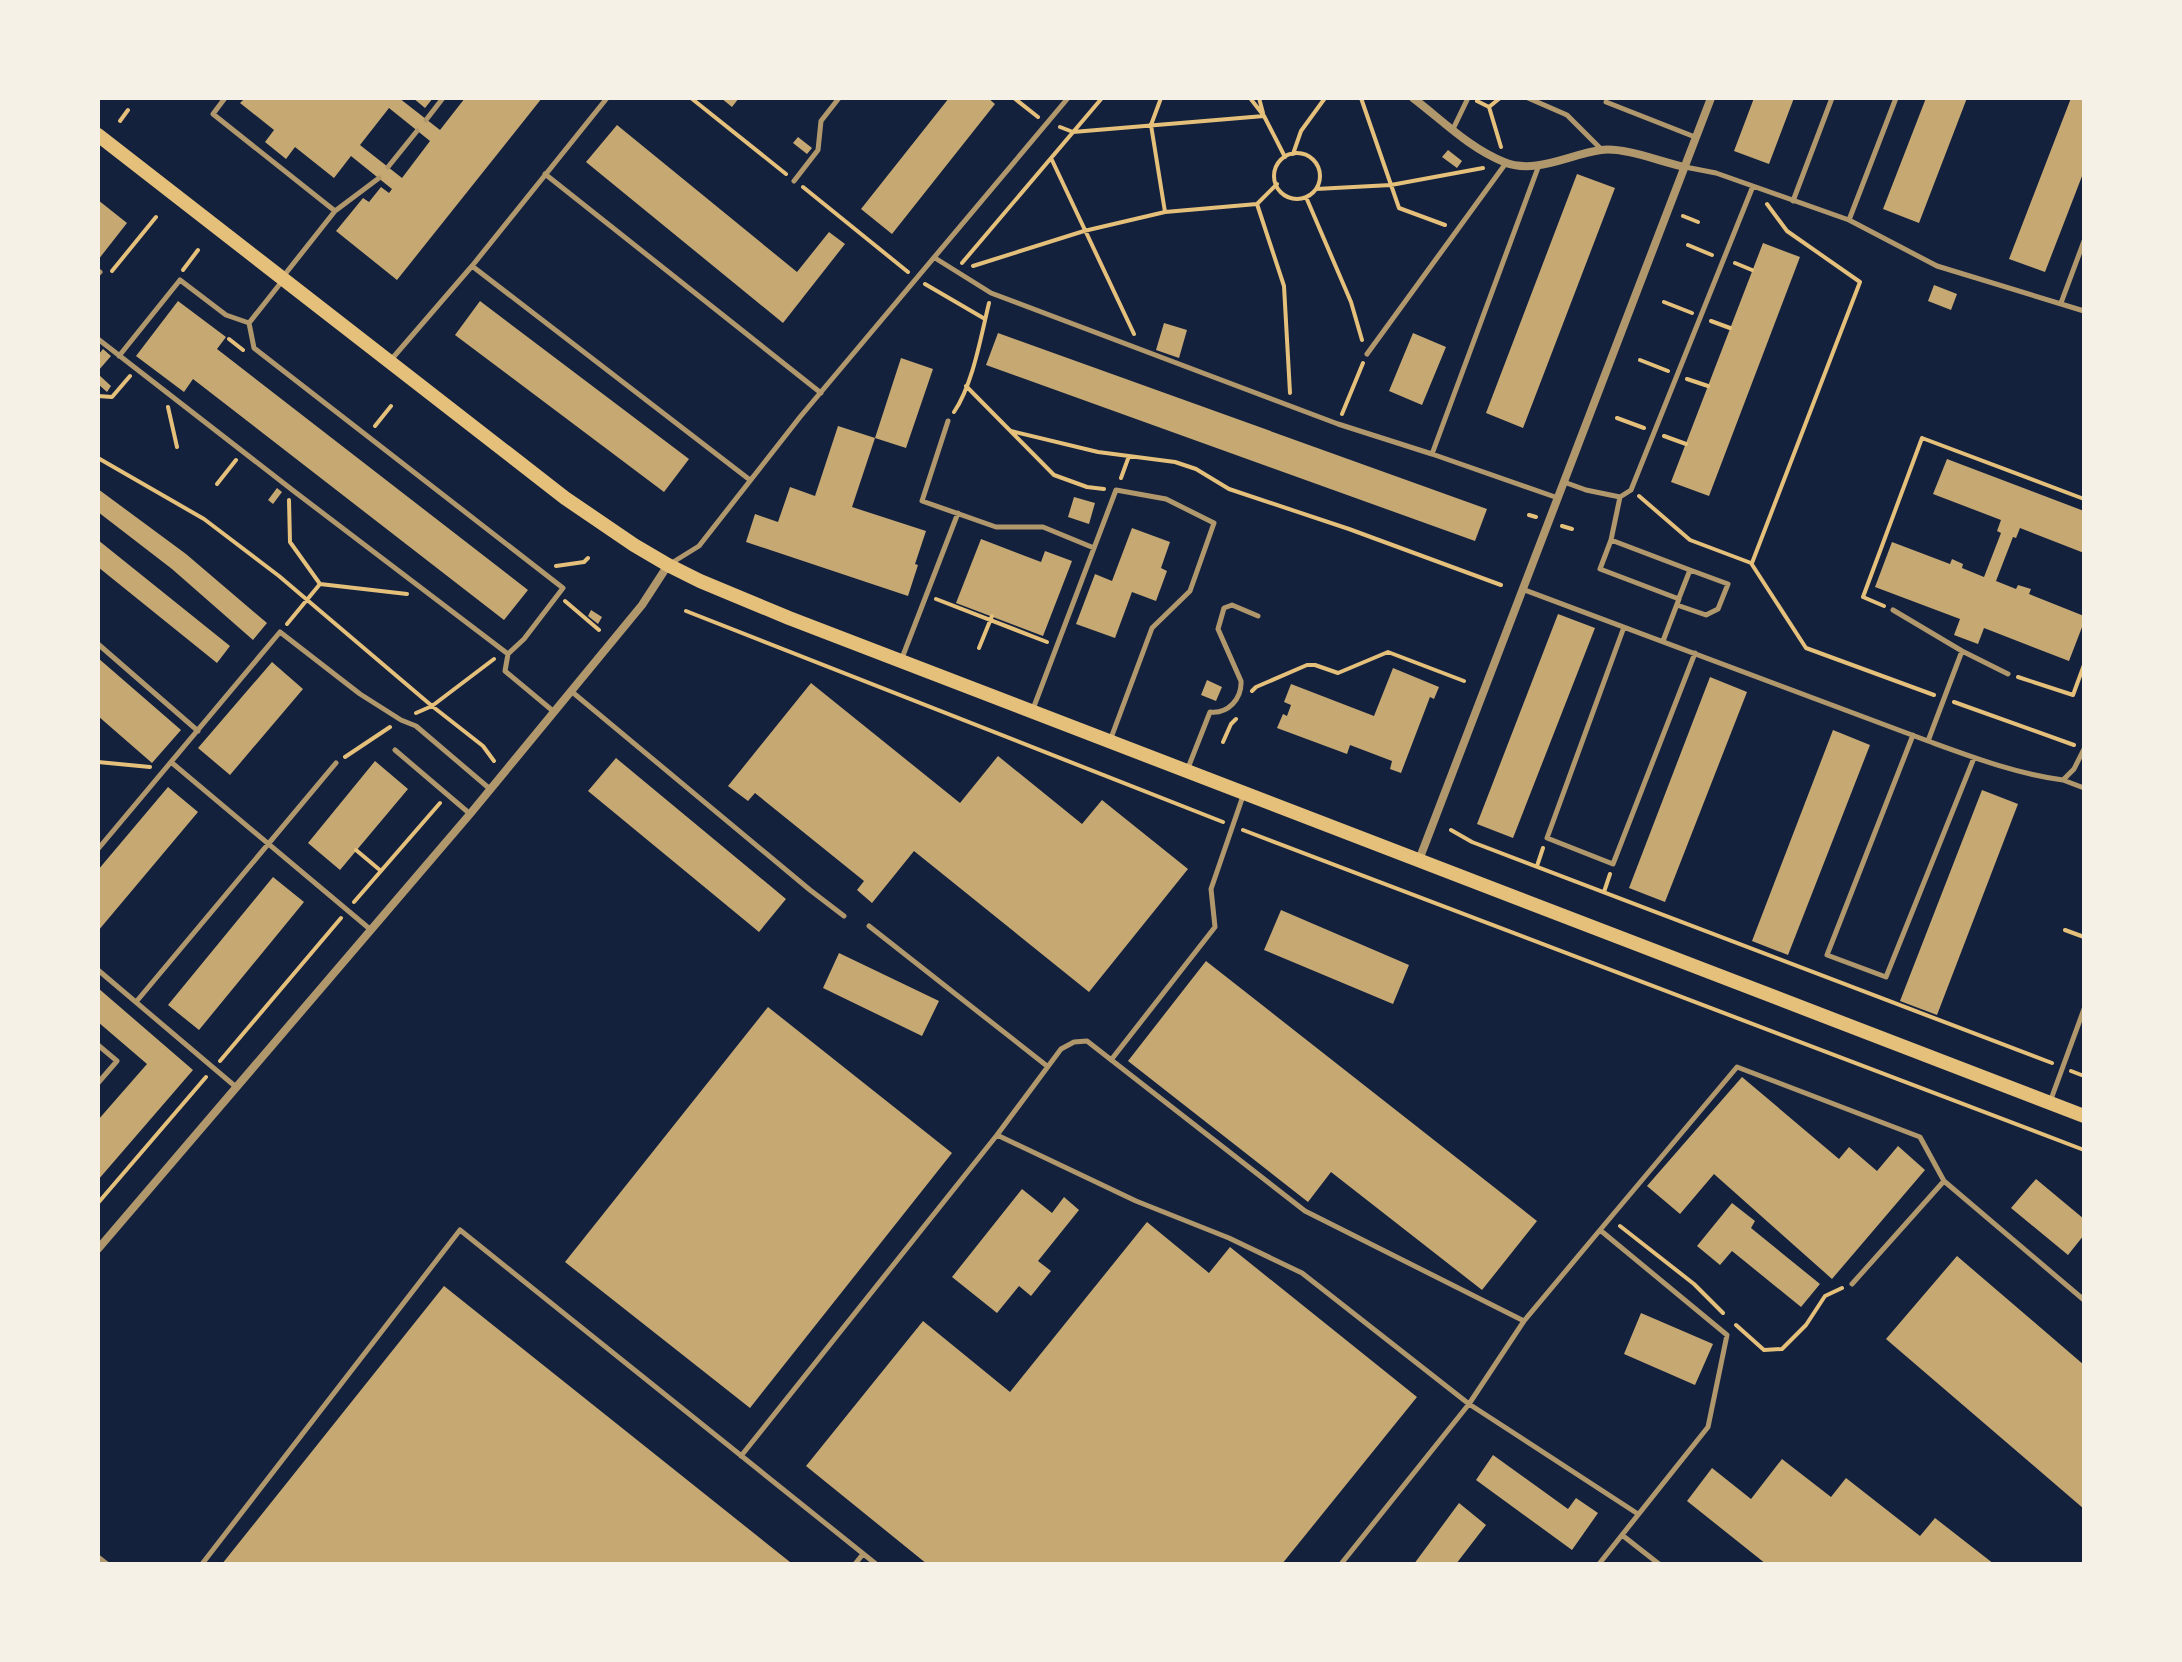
<svg xmlns="http://www.w3.org/2000/svg" width="2182" height="1662" viewBox="0 0 2182 1662" font-family="Literata,serif">
<rect width="100%" height="100%" fill="#14213d"/>
<path fill="#c6a872" fill-rule="evenodd" d="M245,98H399L440,130L465,98H542L397,280L336,231L363,198L369,202L381,187L389,193L392,189L351,156L334,178L295,147L286,159L265,142L274,130L240,103ZM389,108L430,141L402,178L360,145Z
M413,98H433L425,108Z
M721,98H739L732,107Z
M949,98H988L995,104L892,234L861,209Z
M1754,98H1794L1769,164L1734,151Z
M1926,98H1967L1919,223L1883,209Z
M2071,98H2084V171L2045,272L2009,259Z
M617,125L797,272L829,232L845,244L783,323L586,162Z
M798,137L812,148L807,154L793,143Z
M1448,150L1462,161L1457,168L1442,157Z
M1577,174L1615,188L1523,428L1486,413Z
M98,200L127,223L98,260Z
M1763,243L1800,257L1709,496L1671,482Z
M1934,285L1957,294L1951,310L1928,301Z
M178,301L226,337L217,349L528,590L504,620L193,379L184,392L136,356Z
M480,301L689,459L664,492L455,335Z
M1164,323L1187,330L1179,358L1156,350Z
M998,333L1487,509L1475,541L986,365Z
M1413,333L1446,347L1422,405L1389,391Z
M103,349L111,356L98,371V355Z
M901,358L933,369L906,448L875,438Z
M98,374L111,386L107,392L98,384Z
M838,426L875,438L852,507L926,531L915,564L918,565L908,596L746,542L755,514L778,522L790,487L815,496Z
M1947,459L2084,511V553L2020,528L2016,538L2013,537L1996,581L2016,589L2018,585L2031,589L2029,594L2084,616V622L2069,661L1984,628L1978,644L1954,635L1960,619L1875,587L1892,542L1950,564L1952,559L1963,564L1962,568L1984,577L2001,533L1997,531L2001,520L1933,494Z
M277,488L282,492L273,504L268,500Z
M98,489L186,554L267,623L253,640L172,569L98,512Z
M1074,497L1095,503L1089,524L1068,517Z
M1132,528L1170,542L1161,568L1167,571L1156,601L1132,592L1115,638L1076,624L1095,574L1112,581Z
M981,539L1041,562L1045,551L1072,561L1043,636L956,603Z
M98,540L230,646L217,663L98,567Z
M591,610L602,617L598,624L588,616Z
M1558,614L1595,628L1513,838L1477,824Z
M98,658L181,730L152,763L98,716Z
M272,662L303,689L230,775L198,748Z
M1393,668L1439,687L1434,699L1430,697L1401,773L1390,769L1392,761L1350,745L1347,754L1277,728L1283,714L1287,716L1291,705L1284,702L1291,684L1374,716Z
M1710,677L1747,692L1665,902L1629,888Z
M1207,680L1222,687L1216,701L1201,695Z
M811,683L960,803L998,756L1082,824L1102,800L1188,869L1089,992L914,851L872,903L857,890L864,881L755,793L748,801L728,786Z
M1833,730L1870,745L1788,955L1752,941Z
M616,758L786,899L759,932L588,791Z
M375,761L408,789L340,870L308,843Z
M168,787L198,812L98,931V870Z
M1982,790L2018,804L1937,1015L1900,1001Z
M273,877L304,902L199,1030L168,1005Z
M1281,910L1409,965L1393,1004L1264,950Z
M839,953L939,1001L922,1036L823,988Z
M1206,961L1537,1221L1482,1290L1331,1172L1308,1202L1128,1061Z
M98,988L193,1070L98,1180V1120L147,1064L98,1022Z
M768,1007L952,1153L750,1408L565,1262Z
M1742,1077L1839,1159L1849,1147L1877,1171L1898,1146L1925,1170L1832,1279L1714,1174L1680,1214L1647,1186Z
M2036,1179L2084,1219V1235L2068,1255L2011,1208Z
M1022,1189L1052,1213L1064,1197L1079,1210L1038,1261L1051,1271L1031,1296L1019,1286L997,1313L952,1277Z
M1732,1203L1755,1221L1751,1228L1820,1284L1801,1307L1732,1251L1720,1265L1697,1246Z
M1147,1222L1209,1273L1230,1247L1417,1397L1282,1564H927L806,1466L923,1321L1010,1392Z
M1957,1256L2084,1365V1509L1886,1339Z
M444,1286L790,1562L788,1564H222Z
M1641,1313L1713,1344L1695,1385L1624,1354Z
M1493,1455L1568,1509L1576,1498L1598,1513L1572,1550L1476,1480Z
M1782,1459L1831,1497L1846,1478L1920,1536L1935,1518L1994,1564H1766L1687,1501L1712,1468L1751,1499Z
M1459,1503L1486,1525L1456,1564H1414Z"/>
<g fill="none" stroke-linecap="round" stroke-linejoin="round">
<path stroke="#e5c07b" stroke-width="4" d="M691,98L786,174
M1014,98L1038,117
M1161,98L1151,125L1165,212
M1250,98L1264,116L1285,157
M1259,98L1263,113
M1361,98L1399,208L1445,225
M1477,101L1489,107L1500,98
M1489,107L1501,147
M120,121L128,110
M1060,127L1073,132L1264,116
M1274 176a23 23 0 1 1 46 0a23 23 0 1 1-46 0Z
M1293,154L1301,131L1325,98
M1051,158L1134,334
M803,187L908,272
M1316,189L1391,185L1483,168
M1306,197L1351,302L1362,340
M1257,204L1284,286L1290,393
M1683,216L1698,222
M1688,245L1712,255
M962,263L1102,98
M1735,263L1752,270
M973,266L1084,231L1165,212L1257,204L1277,184
M183,270L198,250
M112,271L156,217
M925,284L985,319
M1664,302L1692,313
M1711,321L1730,328
M229,339L243,350
M1640,360L1668,371
M1687,379L1708,386
M966,386L1054,475L1087,487L1104,489
M98,396L112,397L130,376
M168,407L177,447
M954,412C973,384 981,336 989,303
M1342,414L1363,363
M1617,418L1644,428
M375,426L391,406
M1011,431L1098,452L1175,462L1196,469L1229,489L1349,529L1501,585
M1664,436L1686,444
M98,458L204,519L279,576L432,706L483,746L494,761
M1121,478L1129,456
M217,484L236,460
M1639,496L1690,540L1751,563L1806,648L1934,695
M289,500L290,542L320,584
M1529,515L1536,517
M1562,526L1572,529
M1752,563L1860,282L1787,231L1767,204
M556,566L584,562L588,558
M936,599L1047,642
M565,601L599,630
M1884,606L1863,597L1922,438L2084,499
M686,611L1223,822
M287,624L320,584L407,594
M979,648L992,616
M2018,677L2073,695L2084,665
M1252,691L1256,687L1307,665H1315L1338,673L1388,652L1464,681
M1954,702L2074,745
M416,713L432,706L494,659
M1223,742L1231,724L1236,719
M345,757L390,727
M98,762L150,767
M1243,830L2084,1150
M1451,830L1472,842L2052,1063
M356,850L381,871
M1537,866L1543,848
M1604,892L1610,874
M354,902L440,803
M2065,930L2084,937
M220,1061L341,918
M2071,1071L2084,1076
M98,1203L206,1077
M1620,1226L1694,1284L1723,1313
M1736,1325L1764,1350L1782,1349L1806,1325L1825,1296L1842,1288"/>
<path stroke="#b1986c" stroke-width="5" d="M225,98L213,114L335,211L282,278
M1528,98L1567,115L1601,149
M1606,102L1695,137
M426,120L443,98
M1453,129L1468,98
M1539,165L1432,454L1558,498
M388,167L417,131
M1685,167L1716,173L1849,220L1937,266L2084,311
M545,174L821,393
M794,181L818,150L821,121L839,98
M1793,201L1832,98
M335,211L379,178
M1849,220L1896,98
M935,258L991,293L1338,424L1432,454
M472,266L750,480
M98,274L100,272
M2061,303L2084,241
M249,323L283,280
M98,339L295,492L508,654
M1367,354L1506,163
M119,356L180,280L226,315L249,323L254,348L563,588L524,639L508,654L505,671L553,711
M390,361L472,266L607,98
M948,421L922,501L996,527H1043L1094,548
M1564,482L1586,490L1620,497L1631,490L1753,186
M1620,497L1611,540L1600,569L1679,599L1663,641
M1611,540L1690,570L1679,598
M670,564L699,546L800,417L1068,98
M1522,589L1928,741C1972,757 2017,774 2063,780L2074,769L2084,749
M1677,605L1706,615L1718,609L1728,584L1690,570
M1893,610L1962,651L2008,674
M1624,627L1547,838L1613,864L1695,653
M98,644L198,731
M902,658L958,513
M571,691L810,890L844,916
M1033,709L1116,490L1166,499L1214,523L1190,591L1152,628L1111,738
M1913,735L1827,955L1886,977L1974,758
M1928,741L1962,651
M395,750L469,813
M171,762L371,930
M1188,768L1210,712C1228,714 1242,699 1241,681L1218,629L1224,608L1232,605L1258,616
M2063,780L2084,788
M98,849L280,632L360,694L401,720L416,726L490,789
M869,926L1047,1066
M98,970L236,1087
M136,1002L336,763
M98,1045L117,1061L98,1083
M1111,1060L1215,927L1211,889L1244,793
M2050,1102L2084,1009
M1852,1284L1944,1181
M1524,1321L1469,1404L1302,1273L1229,1238L1136,1201L997,1135L1061,1049L1074,1042L1087,1041L1305,1211L1524,1321L1600,1230
M741,1456L997,1135
M1622,1535L1708,1427L1727,1335L1600,1230L1737,1067L1920,1137L1944,1181L2084,1300
M98,1557L107,1564
M202,1564L460,1230L876,1564
M855,1564L863,1554
M1341,1564L1469,1404L1638,1514
M1599,1564L1622,1535L1659,1564"/>
<path stroke="#b1986c" stroke-width="8" d="M1413,98C1442,120 1469,148 1504,162C1535,175 1570,154 1601,150C1625,147 1661,162 1685,167
M1419,860L1711,98
M98,1249L470,814L642,605L668,565"/>
<path stroke="#e5c07b" stroke-width="14" d="M98,135L565,498L634,545L668,565L700,581L789,618L2084,1116"/>
</g>
<rect width="2182" height="1662" fill="none" stroke="#f6f1e7" stroke-width="200"/>
</svg>
